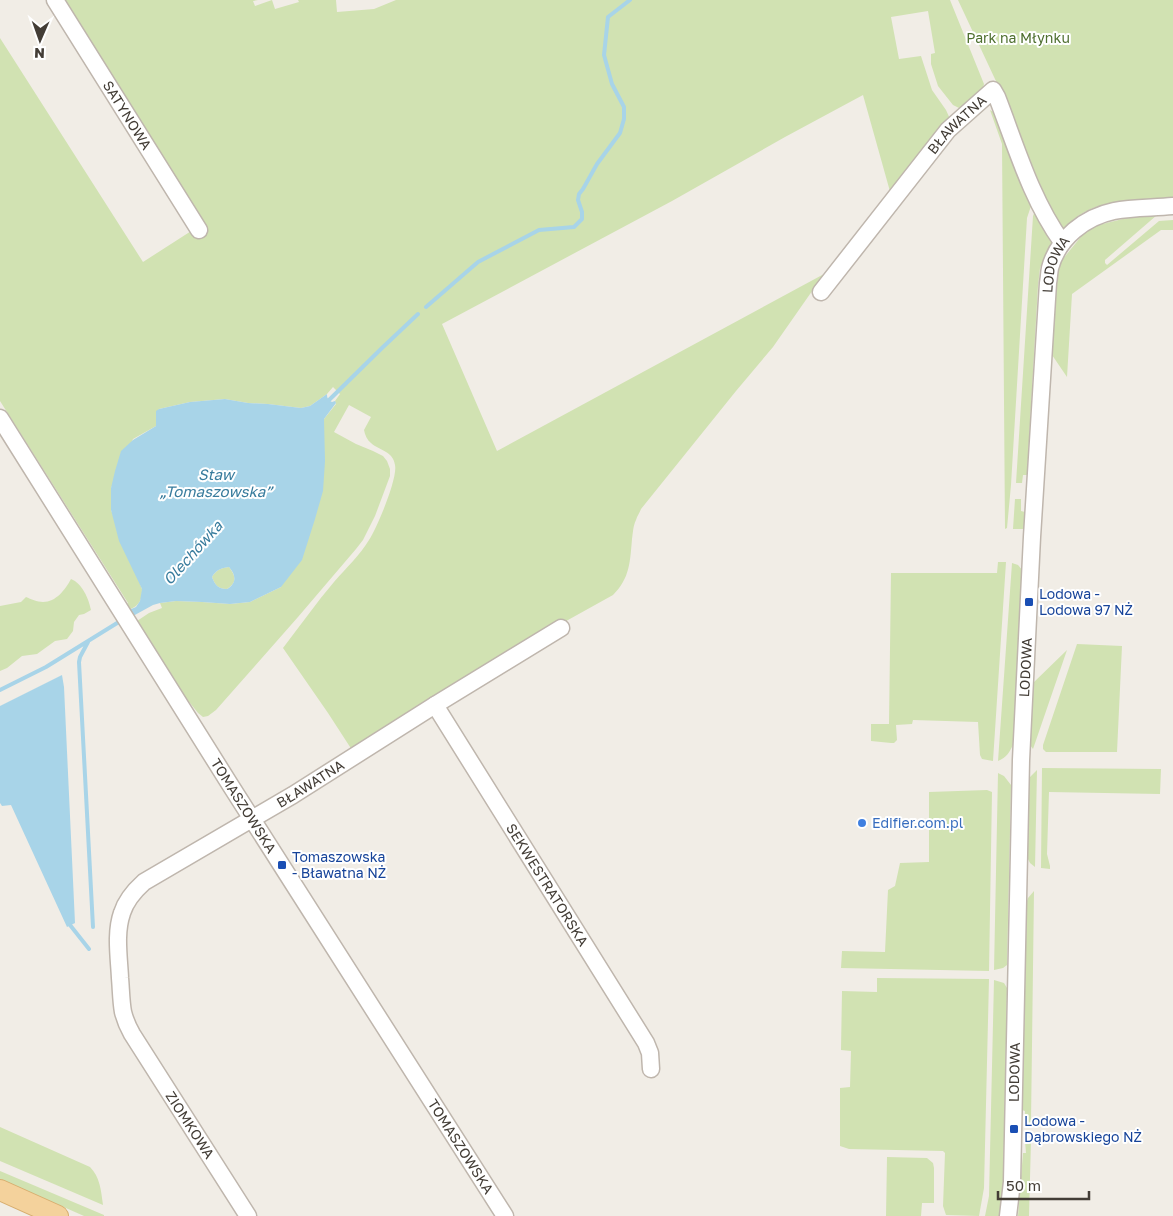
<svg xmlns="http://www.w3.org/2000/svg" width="1173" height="1216" viewBox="0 0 1173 1216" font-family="'Golos Text',sans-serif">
<rect width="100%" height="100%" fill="#f1ede6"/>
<path fill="#d1e2b2" d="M52,0H258L253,1L255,6L272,0L275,9L299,2L298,0H336L337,12L374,9L396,0H950L984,84L983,88L965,106L959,108L953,105L938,86L931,64V54L935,53L928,11L891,17L899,59L921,56L932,90L946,110L951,121L891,195L863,95L785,137L672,201L442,324L497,451L824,274L773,347L736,391L641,509C640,512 637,516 636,520C633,526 633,533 632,539C630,562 630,578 613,595L559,625L352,750L328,713L283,648C300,626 316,603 334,582C346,568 360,555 369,540C377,528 398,478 395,465C393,451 380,451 371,443C367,440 365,435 364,430L371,417L349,405L334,432L356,444L373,451L383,456L387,461L390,469V476L375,516L363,540L356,549L298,617L216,710L208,716L203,717L198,713L182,693L137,621L149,613L162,608L160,603L176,601L202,602L230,604L250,602L281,587L324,435V419L336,404L335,401L340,394L333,387L327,394L310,406L301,408L268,404L248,403L225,399L190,402L159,409L156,414V426L133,439L111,488V510L142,589C142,600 140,605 129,610L126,605L128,603L0,401V38L143,262L199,226Z
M958,0H1173V198C1133,201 1088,196 1062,232L1039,197L1044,194L1009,109Z
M990,110L997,114L1033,200L1027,218L1011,485L1007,528L1005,529L1002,144Z
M1037,206L1052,236V244L1046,254L1040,268L1038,286L1027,475H1023L1022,483H1016L1033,216Z
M1157,215L1105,260V263L1107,265L1159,221L1173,220V230H1161L1072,294L1067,377L1050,352L1056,272L1062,260L1084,233L1094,226L1127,218Z
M1015,499H1021V511L1025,512V529H1013Z
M998,562H1006L993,761L982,759L980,755L978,722L913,720L912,724L896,725L897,740L894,743H891L871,741V724H889L891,573H997Z
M1012,563L1018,565L1023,571L1013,745C1009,753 1007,757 998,761Z
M229,567C236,576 237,583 227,589C218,589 215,585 212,577C216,570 221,568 229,567Z
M71,579C82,583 89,599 91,610L84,614L79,615L74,622L73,631L67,639L55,641L37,654L22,656L7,668L0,671V606L21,602L26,597C31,599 37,602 43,602C56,602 65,590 71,579Z
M1077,644L1122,646L1117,752H1046L1043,749V745Z
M1067,650L1033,749L1030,745L1032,684Z
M1042,768L1161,769L1160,794L1049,792L1047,854L1050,866V869L1041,868Z
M1037,770L1035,867L1030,863L1027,857L1029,784L1030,777Z
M998,773L1004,776L1011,785L1007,965L1003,968L994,970Z
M987,790L992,792L989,971L841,968L842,951L885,952L888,890L895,886L900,863L929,862V792Z
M1034,891L1031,1122L1027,1123L1025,1119V1111L1022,1110L1027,901L1028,898Z
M877,978L989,979L984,1188L979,1216L946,1215L943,1206L945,1153L943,1151L849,1149L840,1146V1088L850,1087L851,1051L841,1050L842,991L877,992Z
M994,980L1004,983L1007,988L1003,1195L1001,1216H985L989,1196Z
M0,1127L90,1167C100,1177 101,1190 103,1205L0,1161Z
M1031,1140L1029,1216H1018L1023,1153H1026L1025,1141Z
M887,1157L927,1158L933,1163L934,1168V1203H922L921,1216H886Z
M0,1171L104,1215V1216H84L0,1179Z"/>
<path fill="#a8d4e8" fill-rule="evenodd" d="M327,394C327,398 328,400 332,402L335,401L336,403L324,419L325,461L323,491L315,519L302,560L281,587L250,602L230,604L202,602L176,601L160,603L153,605L133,616L129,610L136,607L140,601L142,589L119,541L111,510V488L115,471L121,451L133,440L156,426V411L159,409L190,402L225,399L248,403L268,404L301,408L310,406ZM229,567C236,575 237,583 227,589C218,589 215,585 212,577C216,570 221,568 229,567Z
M62,675L64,687L75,923L67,927L11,805L2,806L0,803V706Z"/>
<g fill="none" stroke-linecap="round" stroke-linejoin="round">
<path stroke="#a8d4e8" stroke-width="4" d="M426,307L478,262L539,230L574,227L582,219V212L578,200L579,194L583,189L597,164L620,133L624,119V107L612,84L604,55L608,17L630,0
M327,402L382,348L418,314
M88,642L80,657L79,662L93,927
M0,690L46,667L122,620
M70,925L89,949"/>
<g stroke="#bfb6ad" stroke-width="19">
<g id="minor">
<path id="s1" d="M55,0L199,230"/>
<path id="s2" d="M821,292L948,130L993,90L997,97C1016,146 1031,199 1062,242"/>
<path id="s3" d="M0,418L229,783L505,1216"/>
<path id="s4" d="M435,705L646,1043L650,1053L651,1069"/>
<path id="s5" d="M248,1216L132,1034C128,1027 125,1020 123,1012C121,1001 121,989 120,978C119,957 115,933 122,913C126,900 134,891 144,882L293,795L435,705L561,628"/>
<path id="s6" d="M1008,1216L1012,1182L1021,760L1032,537L1048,283C1049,278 1049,273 1050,268C1058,238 1085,217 1114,211C1133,207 1154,208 1173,206"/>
</g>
</g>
<g stroke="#d7ad6e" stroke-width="22">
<path id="major" d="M0,1190L58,1216"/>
</g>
<use href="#minor" stroke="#fff" stroke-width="16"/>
<use href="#major" stroke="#f4d29c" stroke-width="20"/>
</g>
<g fill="#1a4fb4" stroke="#fff" stroke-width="2">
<rect x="1024" y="597" width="10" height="10" rx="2.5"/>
<rect x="277" y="860" width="10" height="10" rx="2.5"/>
<rect x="1009" y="1124" width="10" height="10" rx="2.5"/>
</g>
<circle fill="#3f7fe0" stroke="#fff" stroke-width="2" cx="862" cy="823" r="5"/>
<g text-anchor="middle" stroke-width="4" stroke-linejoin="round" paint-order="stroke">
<g font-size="14" fill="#4e6f2f" stroke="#fff">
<text x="1018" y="43">Park na Młynku</text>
</g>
<g font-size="14" fill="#433d36" stroke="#fff">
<text dy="5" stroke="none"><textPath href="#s1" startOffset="136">SATYNOWA</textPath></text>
<text dy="5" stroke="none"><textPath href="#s2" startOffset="216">BŁAWATNA</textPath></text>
<text dy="5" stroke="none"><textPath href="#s6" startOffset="954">LODOWA</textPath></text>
<text dy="5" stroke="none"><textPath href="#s6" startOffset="549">LODOWA</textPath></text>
<text dy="5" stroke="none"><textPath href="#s5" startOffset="571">BŁAWATNA</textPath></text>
<text dy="5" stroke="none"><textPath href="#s3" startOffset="458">TOMASZOWSKA</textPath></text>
<text dy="5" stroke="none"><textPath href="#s4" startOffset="212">SEKWESTRATORSKA</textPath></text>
<text dy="5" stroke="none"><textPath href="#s6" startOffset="144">LODOWA</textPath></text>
<text transform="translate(190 1125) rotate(57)" y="5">ZIOMKOWA</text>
<text dy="5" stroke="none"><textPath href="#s3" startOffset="862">TOMASZOWSKA</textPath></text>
</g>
<g font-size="14" fill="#164399" stroke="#fff" text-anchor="start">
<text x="1039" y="599">Lodowa -<tspan x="1039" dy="16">Lodowa 97 NŻ</tspan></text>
<text x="292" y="862">Tomaszowska<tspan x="292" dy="16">- Bławatna NŻ</tspan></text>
<text x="1024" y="1126">Lodowa -<tspan x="1024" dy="16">Dąbrowskiego NŻ</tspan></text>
</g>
<g font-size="14" fill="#366cbe" stroke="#fff" text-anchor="start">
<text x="872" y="828">Edifier.com.pl</text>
</g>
<g font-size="15" font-style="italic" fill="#387c9d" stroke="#fff">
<text x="216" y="480">Staw<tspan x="216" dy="17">„Tomaszowska”</tspan></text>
<text transform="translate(193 553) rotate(-48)" y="5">Olechówka</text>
</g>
</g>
<g transform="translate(40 40) rotate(182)" stroke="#ffffff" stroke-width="4" paint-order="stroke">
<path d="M0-4L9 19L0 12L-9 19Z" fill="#433d36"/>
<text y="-8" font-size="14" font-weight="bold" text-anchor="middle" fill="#433d36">N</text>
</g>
<path d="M998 1191v8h91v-8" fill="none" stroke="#433d36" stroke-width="2.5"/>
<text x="1006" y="1191" font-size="15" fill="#433d36" stroke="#ffffff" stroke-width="4" paint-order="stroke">50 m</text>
</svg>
